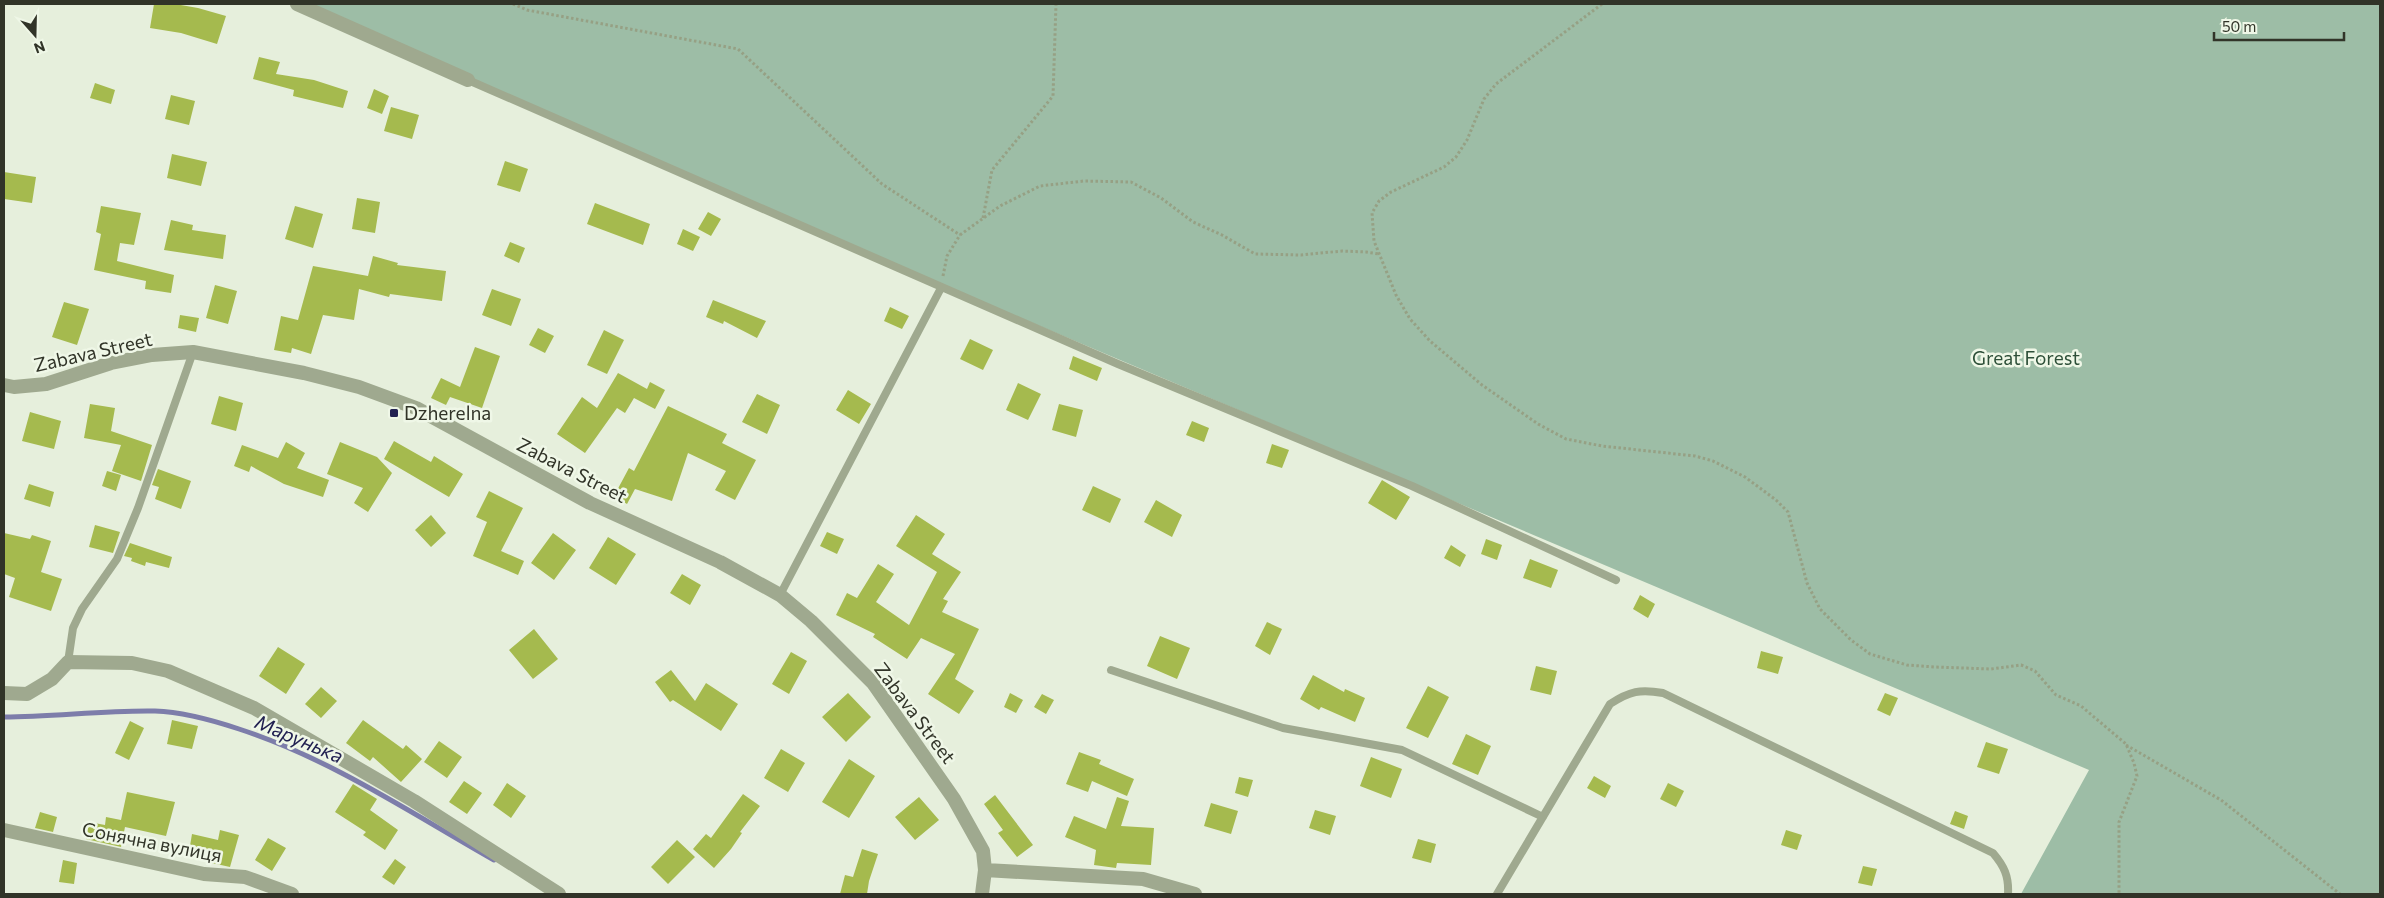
<svg xmlns="http://www.w3.org/2000/svg" width="2384" height="898" viewBox="0 0 2384 898" font-family="Commissioner,sans-serif">
<rect width="100%" height="100%" fill="#e6efdc"/>
<path fill="#9dbda6" d="M293,4H2380V894H2021L2089,770L815,231Z"/>
<g fill="none" stroke-linecap="round" stroke-linejoin="round">
<path stroke="#7d7daa" stroke-width="5" d="M4,717C54,717 104,710 155,711C184,712 212,720 239,729C331,759 411,813 494,860"/>
</g>
<path fill="#a5ba4e" d="M154,4H175L198,8L226,16L217,44L181,33L150,28Z
M259,57L280,62L276,74L314,80L348,91L343,108L293,96L294,90L253,79Z
M95,83L115,90L111,104L90,98Z
M374,89L389,96L382,114L367,108Z
M171,95L195,101L189,125L165,119Z
M391,107L419,115L412,139L384,131Z
M172,154L207,162L201,186L167,178Z
M505,161L528,169L520,192L497,185Z
M4,172L36,177L32,203L4,199Z
M357,198L380,202L375,233L352,229Z
M595,203L650,224L643,245L587,224Z
M101,206L141,213L134,245L120,243L117,261L174,275L171,293L145,289L146,281L94,270L101,234L96,232Z
M295,206L323,214L313,248L285,239Z
M708,212L721,219L711,236L698,229Z
M171,220L193,225L192,230L226,235L223,259L164,250Z
M683,229L700,237L693,251L677,244Z
M510,242L525,248L519,263L504,256Z
M373,256L398,263L397,265L446,271L442,301L390,294L389,297L359,289L354,320L323,315L311,354L292,348L291,353L274,350L281,316L298,320L313,266L368,276Z
M215,285L237,291L228,324L206,318Z
M492,289L521,299L511,326L482,315Z
M713,300L766,321L757,338L724,321L723,324L706,317Z
M64,302L89,309L77,345L52,337Z
M890,307L909,316L902,329L884,321Z
M180,315L199,318L196,332L178,328Z
M538,328L554,336L545,353L529,345Z
M604,330L624,340L607,374L587,365Z
M970,339L993,350L983,370L960,359Z
M475,347L500,356L482,408L450,397L446,405L431,398L441,378L460,387Z
M1073,356L1102,368L1097,381L1069,369Z
M618,373L647,389L650,382L665,390L655,409L634,398L625,413L617,408L585,453L557,434L582,397L597,408Z
M1018,383L1041,394L1028,420L1006,410Z
M848,390L871,404L859,424L836,410Z
M757,394L780,405L767,434L742,422Z
M219,396L243,403L236,431L211,424Z
M90,404L115,408L111,431L152,445L141,481L112,471L121,445L84,438Z
M1059,404L1083,410L1076,437L1052,430Z
M668,406L727,434L722,443L756,460L735,500L715,490L726,471L688,453L672,501L635,489L627,504L614,496L629,468L634,471Z
M30,412L61,421L54,449L22,441Z
M1192,421L1209,428L1204,442L1186,435Z
M394,441L431,462L434,456L463,474L449,497L384,459Z
M286,442L305,453L297,468L329,480L323,497L284,484L251,466L249,472L234,466L242,445L278,458Z
M340,442L377,457L392,473L368,512L354,503L363,488L327,474Z
M1272,444L1289,450L1282,468L1266,463Z
M158,469L191,481L181,509L155,499L159,487L152,485Z
M107,471L121,475L116,491L102,486Z
M1382,480L1410,497L1396,520L1368,503Z
M29,484L54,492L50,507L24,499Z
M1093,486L1121,499L1110,523L1082,510Z
M489,491L523,508L501,551L524,561L518,575L473,556L487,522L476,517Z
M1156,500L1182,515L1172,537L1144,522Z
M431,515L446,533L431,547L415,530Z
M916,515L945,534L932,554L961,572L943,599L948,601L942,612L979,629L955,679L974,691L959,714L928,694L955,654L921,638L907,659L873,637L875,634L836,615L847,593L857,598L878,564L894,574L876,602L909,625L937,572L896,546Z
M95,525L120,532L113,553L89,547Z
M827,532L844,539L837,554L820,546Z
M4,533L30,539L32,535L51,541L41,572L62,579L51,611L9,597L15,578L4,574Z
M553,533L576,550L554,580L531,563Z
M608,537L636,554L616,585L589,568Z
M1486,539L1502,545L1497,560L1481,554Z
M130,543L172,557L169,568L146,562L145,566L131,561L132,558L124,556Z
M1451,545L1466,555L1460,567L1444,558Z
M1530,559L1558,570L1551,588L1523,578Z
M682,574L701,585L690,605L670,593Z
M1640,595L1655,604L1648,618L1633,609Z
M1267,622L1282,629L1270,655L1255,646Z
M534,629L558,659L533,679L509,650Z
M1160,636L1190,648L1177,679L1147,666Z
M278,647L305,664L286,694L259,676Z
M1761,651L1783,657L1778,674L1757,668Z
M791,652L807,661L789,694L772,684Z
M1536,666L1557,671L1551,695L1530,690Z
M671,670L695,701L706,683L738,704L721,731L673,700L670,702L655,682Z
M1313,675L1344,692L1345,689L1365,698L1355,722L1321,707L1319,710L1300,699Z
M1428,686L1449,697L1428,738L1406,728Z
M321,687L337,701L321,718L305,704Z
M848,693L871,717L846,742L822,717Z
M1010,693L1023,700L1016,713L1004,707Z
M1885,693L1898,698L1890,716L1877,710Z
M1042,694L1054,700L1046,714L1034,707Z
M172,720L198,726L192,749L167,744Z
M363,720L403,749L406,745L422,759L401,782L373,757L370,761L346,743Z
M130,721L144,728L129,760L115,753Z
M1466,734L1491,746L1478,775L1452,764Z
M439,741L462,757L447,778L424,762Z
M1986,742L2008,749L1999,774L1977,767Z
M781,749L805,763L788,792L764,778Z
M1079,752L1101,760L1099,764L1134,779L1127,796L1092,781L1088,792L1066,784Z
M1371,757L1402,769L1391,798L1360,786Z
M849,759L875,776L849,818L822,802Z
M1594,776L1611,786L1605,798L1587,788Z
M1239,777L1253,780L1248,797L1235,793Z
M464,781L482,793L467,814L449,802Z
M507,783L526,796L511,818L493,805Z
M1668,783L1684,791L1676,807L1660,799Z
M353,784L377,799L370,810L398,830L385,850L363,835L366,832L335,812Z
M127,792L175,802L166,836L125,827L121,847L86,839L89,822L105,825L106,817L121,820Z
M743,794L760,806L740,832L742,833L731,849L714,868L693,849L706,834L711,838Z
M995,795L1033,845L1017,857L998,833L1003,830L984,804Z
M919,797L939,820L915,840L895,817Z
M1117,797L1129,801L1121,826L1154,828L1151,865L1117,863L1116,868L1094,865L1096,850L1065,837L1074,816L1106,829Z
M1211,803L1238,811L1231,834L1204,826Z
M1315,810L1336,816L1330,835L1309,828Z
M1955,811L1968,816L1964,829L1950,824Z
M40,812L57,817L53,832L35,828Z
M220,830L239,835L230,867L212,863L213,857L189,852L192,834L218,840Z
M1786,830L1802,835L1797,850L1781,845Z
M268,838L286,848L272,871L255,860Z
M1418,839L1436,844L1431,863L1412,858Z
M677,840L695,857L668,884L651,867Z
M862,849L878,854L869,881L867,894H840L845,875L853,877Z
M395,859L406,867L394,885L382,877Z
M63,860L77,863L74,884L59,882Z
M1863,866L1877,869L1872,886L1858,883Z"/>
<g fill="none" stroke-linecap="round" stroke-linejoin="round">
<path stroke="#96a084" stroke-width="3" stroke-dasharray="2.5 2.5" stroke-linecap="butt" d="M513,4L527,10L738,49L882,184L960,235
M1602,4L1496,84L1484,99L1467,140L1456,157L1444,167L1391,192L1379,201L1372,213L1374,241L1396,295L1410,319L1430,341L1482,385L1538,424L1566,439L1602,446L1695,456L1713,461L1745,477L1776,500L1788,512L1807,583L1820,609L1851,640L1870,654L1907,665L1935,667L1991,669L2021,665L2035,671L2056,695L2081,706L2126,744L2134,763L2137,776L2119,822V894
M983,218L992,170L1053,96L1056,4
M943,276L947,256L960,235L1000,206L1040,186L1084,181L1131,182L1161,198L1193,222L1222,235L1255,254L1301,255L1342,251L1366,252L1379,254
M2126,745L2221,800L2340,894"/>
<path stroke="#9fa98f" stroke-width="8" d="M468,80L1118,364L1412,486L1616,580
M780,595L941,288
M68,662L73,628L82,609L117,559L138,508L193,352
M1111,670L1283,728L1402,750L1543,817
M1497,894L1610,704C1630,691 1640,689 1663,693L1993,853C2004,866 2009,876 2008,894"/>
<path stroke="#9fa98f" stroke-width="14" d="M297,4L468,80
M4,385L14,387L46,384L111,363L152,355L193,352L304,373L359,387L416,408L590,503L720,562L780,595L811,621L873,683L954,799L983,851L985,870L982,894
M4,693L27,694L52,679L68,662L132,663L168,671L254,708L414,801L559,894
M4,830L204,874L245,877L292,894
M985,870L1143,879L1195,894"/>
</g>
<rect fill="#222151" stroke="#eff7e7" stroke-width="2" x="389" y="408" width="10" height="10" rx="2.5"/>
<g text-anchor="middle" stroke-width="5" stroke-linejoin="round" paint-order="stroke">
<g font-size="19" fill="#313428" stroke="#eff7e7">
<text transform="translate(93 352) rotate(-13)" y="7">Zabava Street</text>
<text transform="translate(572 470) rotate(27)" y="7">Zabava Street</text>
<text transform="translate(915 713) rotate(53)" y="7">Zabava Street</text>
<text transform="translate(152 842) rotate(11)" y="7">Сонячна вулиця</text>
</g>
<g font-size="19" fill="#2e5039" stroke="#eff7e7">
<text x="2026" y="365">Great Forest</text>
</g>
<g font-size="19" fill="#313428" stroke="#eff7e7" text-anchor="start">
<text x="404" y="420">Dzherelna</text>
</g>
<g font-size="20" font-style="italic" fill="#222151" stroke="#eff7e7">
<text transform="translate(299 739) rotate(23)" y="7">Марунька</text>
</g>
</g>
<rect width="2384" height="898" fill="none" stroke="#313428" stroke-width="10"/>
<g transform="translate(35 35) rotate(160)" stroke="#eff7e7" stroke-width="4" paint-order="stroke">
<path d="M0-4L9 19L0 12L-9 19Z" fill="#313428"/>
<text y="-8" font-size="14" font-weight="bold" text-anchor="middle" fill="#313428">N</text>
</g>
<path d="M2214 32v8h130v-8" fill="none" stroke="#313428" stroke-width="2.5"/>
<text x="2222" y="32" font-size="15" fill="#313428" stroke="#eff7e7" stroke-width="4" paint-order="stroke">50 m</text>
</svg>
